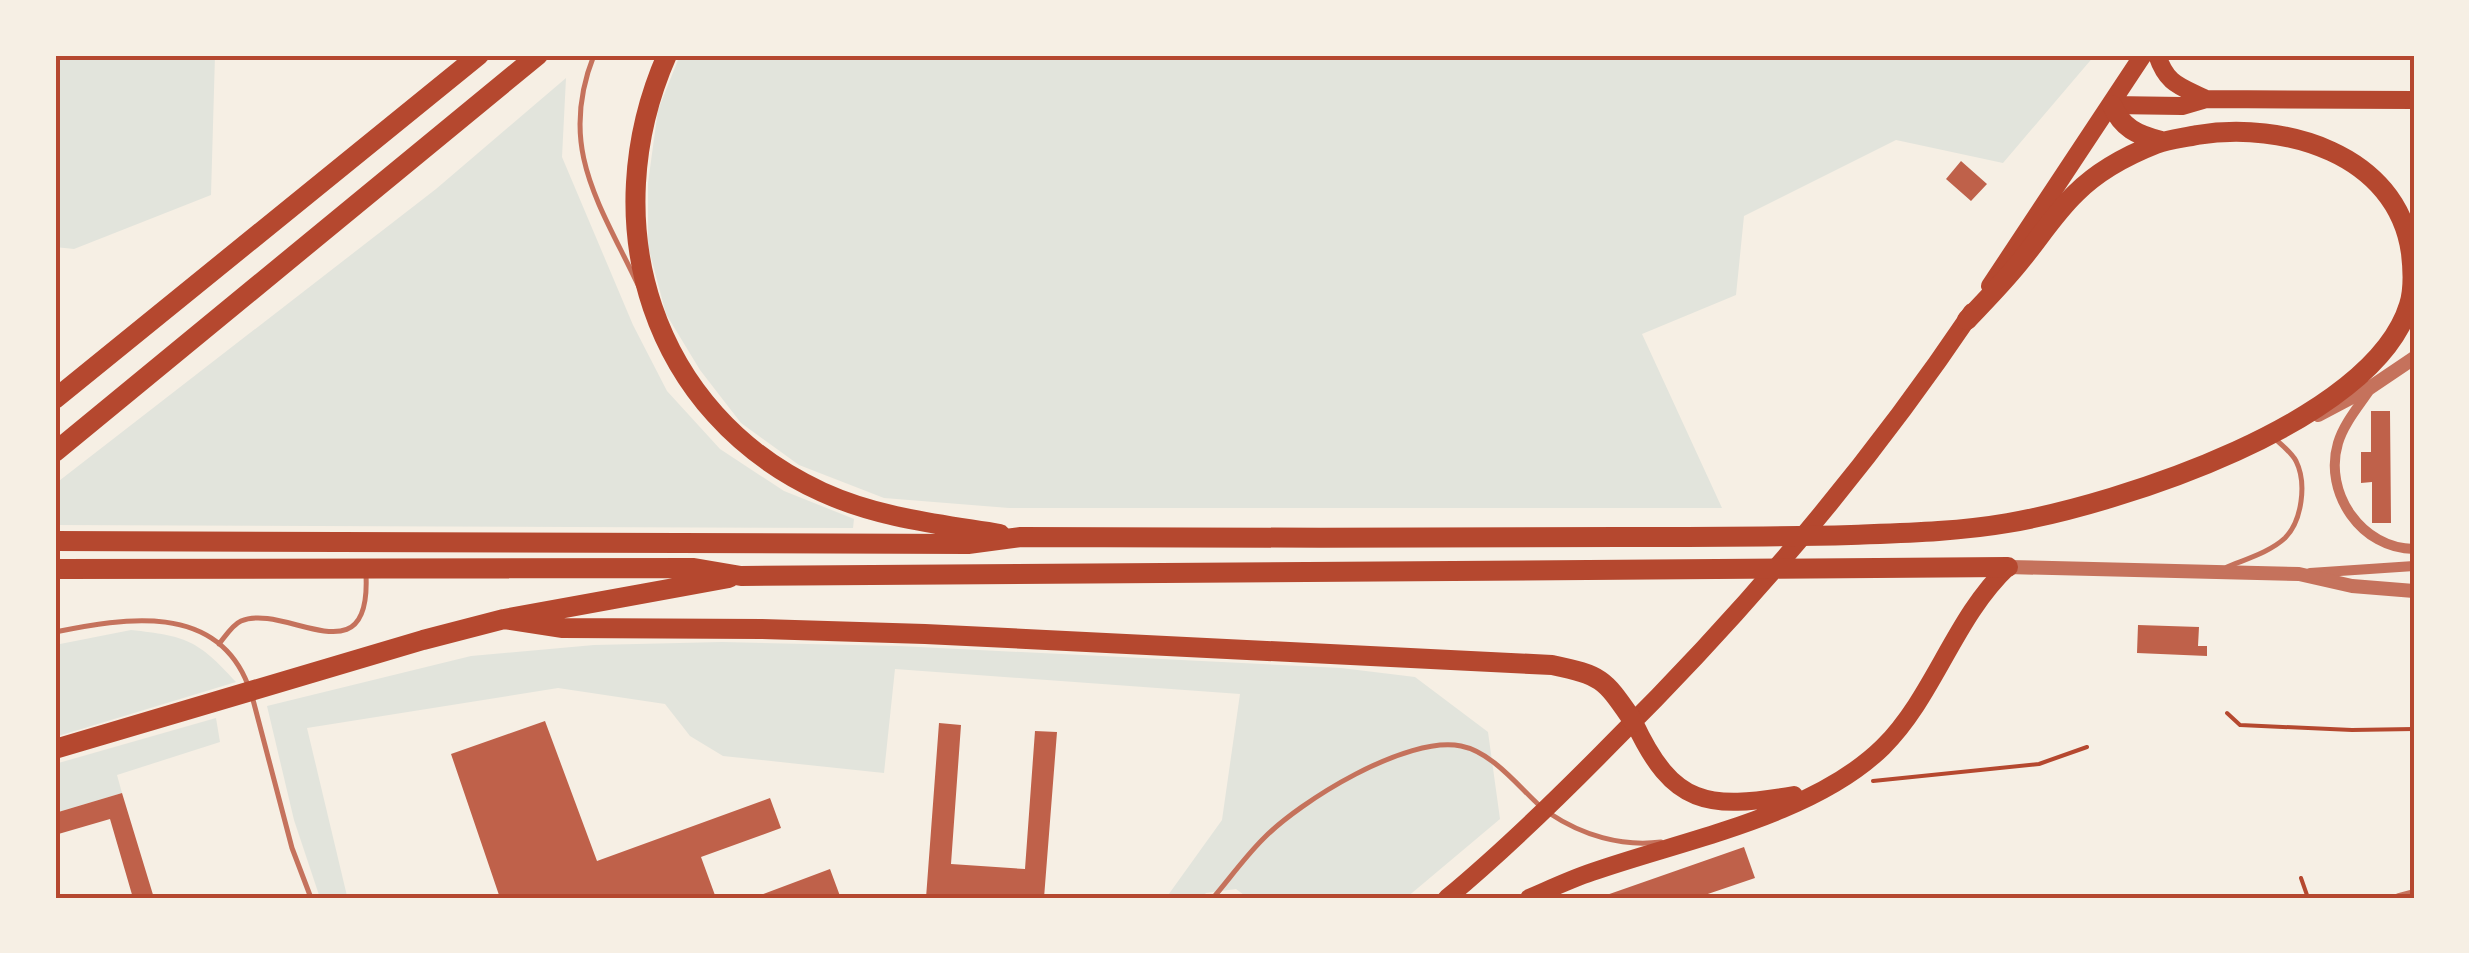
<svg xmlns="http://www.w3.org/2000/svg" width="2469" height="953" viewBox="0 0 2469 953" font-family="'Titillium Web',sans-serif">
<rect width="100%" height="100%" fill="#f6efe4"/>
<path fill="#e2e4dc" d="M55,55H215L211,195L74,249L55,247Z
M680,55H2095L2003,163L1896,140L1744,216L1736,295L1642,334L1722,508H1009L884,498L799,465L741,423L700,370L666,314L648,246V183L658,110Z
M566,78L562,157L633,325L667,391L720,449L784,491L854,519L853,528L55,525V484L436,189Z
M131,630C186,636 198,640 236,682L55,737V645Z
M722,642L899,646L1341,668L1415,677L1488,732L1500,819L1406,898H1248L1236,889L1206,893L1201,898H1166L1222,820L1240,694L895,669L884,773L723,756L690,736L665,704L558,688L307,728L347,896L320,898L294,820L267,706L471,656L594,645Z
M216,718L220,742L117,775L122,793L55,813V764Z"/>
<path fill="#bf614a" d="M1961,161L1987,184L1971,201L1946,179Z
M2371,411H2390L2391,523H2372V482L2361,483V452H2371Z
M2138,625L2199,627L2198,646H2207V656L2137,653Z
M545,721L597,861L770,798L781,828L701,857L716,898H500L451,754Z
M939,723L961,725L951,864L1025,869L1035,731L1057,732L1044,898H926Z
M122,793L154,898H133L110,819L55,835V813Z
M1744,847L1755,878L1696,898H1598Z
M830,869L840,896L753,898Z"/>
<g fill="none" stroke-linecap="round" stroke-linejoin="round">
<path stroke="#b5482f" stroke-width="4" d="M2227,713L2240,725L2352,730L2414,729
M1873,781L2039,764L2087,747
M2301,878L2308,898"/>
<path stroke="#c5725c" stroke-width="5" d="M594,55C557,148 600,204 639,287
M2227,567C2246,559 2270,552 2285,538C2302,521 2307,483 2296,461C2291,452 2282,445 2274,438
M55,632C124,618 216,602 248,685
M219,644C225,637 232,625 241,621C285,602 371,681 366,575
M252,696L292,848L311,898
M1549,813C1582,835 1621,847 1661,842
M1213,898C1230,878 1245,857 1263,839C1300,801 1407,735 1461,746C1492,752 1518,786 1540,806"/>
<path stroke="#c5725c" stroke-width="10" d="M2371,388C2359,406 2344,423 2338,443C2323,493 2362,549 2414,549
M2310,573L2414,566
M2399,898L2414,894"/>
<path stroke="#c5725c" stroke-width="14" d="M2318,415L2371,387L2414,358
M2008,567L2299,574L2352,586L2414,591"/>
<path stroke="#b5482f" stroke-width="18" d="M2157,55C2167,85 2180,86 2206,99
M2112,105L2182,106L2206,99L2414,100
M1990,286L2143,55
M1634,722C1673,806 1707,810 1794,795
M1447,898C1506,849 1560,796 1613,742C1747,609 1867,468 1972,312
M1529,898C1550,889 1571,879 1592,872C1683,840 1813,816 1883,747C1935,695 1954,618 2008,567"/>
<path stroke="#b5482f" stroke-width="20" d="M667,55C593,223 651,414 822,492C879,518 939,524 1000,534
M2112,105C2122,128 2137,135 2161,141
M55,399L479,55
M55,452L538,55
M55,541L968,544L1021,537C1221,538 1420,538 1620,537C1697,537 1774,537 1851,535C1903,533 1956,532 2008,523C2118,504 2373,423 2409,305C2414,289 2413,270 2411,253C2397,153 2283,121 2197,135C2183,138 2169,139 2156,144C2128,155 2097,172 2076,193C2056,212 2040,237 2023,258C2006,280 1986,300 1967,320
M55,569L694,568L741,576L2008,567
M504,619L563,628L762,629L925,634L1552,665C1604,676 1604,679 1634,722
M55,749L423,640L504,619L729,578"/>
</g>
<rect width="2469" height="953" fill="none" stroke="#f6efe4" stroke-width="115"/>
<rect x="58" y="58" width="2354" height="838" fill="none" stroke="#b5482f" stroke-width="4"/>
</svg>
